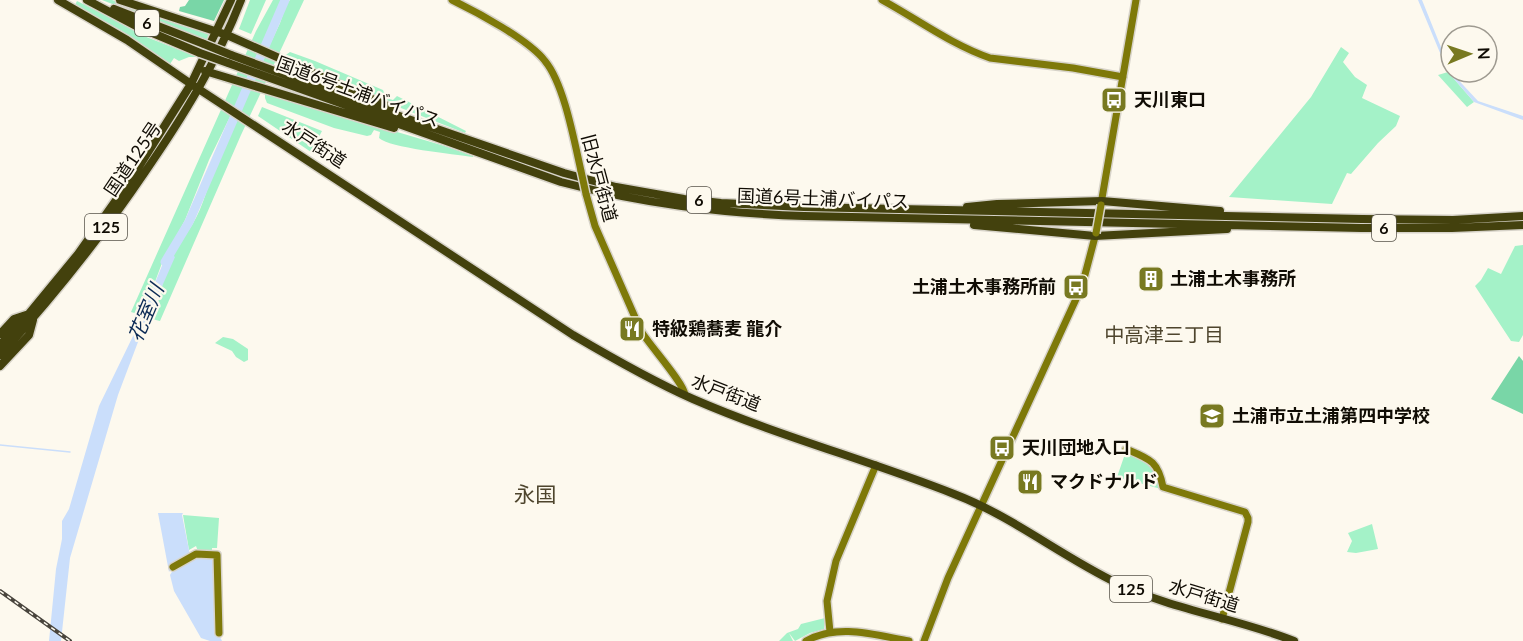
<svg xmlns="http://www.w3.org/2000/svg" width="1523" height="641" viewBox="0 0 1523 641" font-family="Lato,'Noto Sans JP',sans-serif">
<rect width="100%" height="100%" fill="#fdf9ee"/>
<path fill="#a4f2c8" d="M102,0H112L209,31L207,41Z
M250,0H266L251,34L239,29Z
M273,0H282L267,33L268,38L244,87V92H242L209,160L185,220L162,263L152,290L154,295L147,306L145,304L144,311L141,315L131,312L256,31Z
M290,0H304L241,135L160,321L148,318L150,311C164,301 161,283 165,269C170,253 184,239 192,225C204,206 209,181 217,160L221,157L224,145L258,72L262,55L267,51L280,23L287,3Z
M77,1L136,30V33L198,57H189L179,61L174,58L170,64L122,31L75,5Z
M1341,47L1349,53L1343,62L1355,77L1367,85L1362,98L1400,116L1396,126L1378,143L1351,174L1347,173L1332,204L1229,197L1311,97Z
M290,52L315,61L383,90L386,98L393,100L397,96L466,131L465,133L383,101L283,57Z
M1448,72L1474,102L1467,107L1438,75Z
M265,93L448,147L473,156V157C454,154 389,148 379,138L380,132L374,130L371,135L367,136L334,128L267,103L265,98Z
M262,107L322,131L311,152L258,116Z
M1523,245V335L1519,342L1511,341L1475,286L1481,280L1488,268L1501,274L1515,246Z
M223,337L233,339L248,349V360L244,362L236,357L232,351L215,343Z
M1125,454L1141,458L1154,466L1161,489L1117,477Z
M183,515L219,518L217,548H212V553L199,554L196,546L189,550Z
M1372,524L1378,549L1356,553L1347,552L1352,541L1348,533Z
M825,618L824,629L810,633L795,641L789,633L793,641H779L787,633L798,629L801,624Z"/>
<path fill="#79d6a7" d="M189,0H224L214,21L179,11L180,7L185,6Z
M1519,356L1523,361V414L1491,399Z"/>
<path fill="#cadefb" d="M1418,0H1422L1451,72L1478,101L1523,116V120L1474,102L1448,72Z
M168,251L175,257L141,334L118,395L70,558L61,641H49L56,569L62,539V521L69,509L99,406L134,334Z
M158,513H183L182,515L190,555L173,566L169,572Z
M216,556L218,633L222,641H210L201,638L174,591L170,575C180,558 198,557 216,556Z"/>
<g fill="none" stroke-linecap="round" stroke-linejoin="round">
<path stroke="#cadefb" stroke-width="1.5" d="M0,445L70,452"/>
<path stroke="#cadefb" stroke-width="9" d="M165,262L189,222L285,0"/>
<g stroke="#d7d3c9" stroke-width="10">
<path id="secondary" d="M452,0C477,12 529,40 545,61C564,84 574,140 581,171
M882,0C917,19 952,45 990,58L1073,68L1123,77
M586,194L595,226L641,331C650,346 684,383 685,395
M1101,204L1136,0
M1126,449C1150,459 1158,461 1163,487L1245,512L1248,518V522L1222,619
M173,567L196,554L217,555L219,633
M830,632L827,601L836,561L876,465
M806,641C838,623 875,635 909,641
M924,641L948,578L1082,286L1096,233"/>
</g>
<g stroke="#d7d3c9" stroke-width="11">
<path id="highway" d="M58,0L127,40L191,84L573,335C612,358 652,381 693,399C778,436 868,460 954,494C1012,516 1061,556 1117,583C1173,610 1236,618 1294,641
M87,0L136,26L200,53
M120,0L227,35L392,108
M114,9L204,44
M231,55L379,109L564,173L616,187L684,199L721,203L804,207L1362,219L1453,220L1523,216
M228,63L561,182C644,204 719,213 804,216L1361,228H1452L1523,225
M205,71L394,128
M967,207L997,204L1102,201L1220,211
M974,225L1095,236L1227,229
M0,334L14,319L29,314
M0,345L22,322L78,254L133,176L191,84L231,0
M0,355C53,297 101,237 145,172C183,117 217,62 241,0
M0,366L29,335L33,320"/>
</g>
<use href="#secondary" stroke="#7e7909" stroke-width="7"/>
<use href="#highway" stroke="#43410d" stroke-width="8"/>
<g stroke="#49453d" stroke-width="4">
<path id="rail" d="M0,591L70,641"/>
</g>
<use href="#rail" stroke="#fdf9ee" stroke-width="1.5" stroke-dasharray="4.5" stroke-linecap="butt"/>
<g stroke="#d7d3c9" stroke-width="10" stroke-linecap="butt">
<path id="secondary-bridge" d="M581,171L586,194
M1096,233L1101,205"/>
</g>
<g stroke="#d7d3c9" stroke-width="11" stroke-linecap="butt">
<path id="highway-bridge" d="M204,44L231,55
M200,53L228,63"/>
</g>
<use href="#secondary-bridge" stroke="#7e7909" stroke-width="7"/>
<use href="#highway-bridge" stroke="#43410d" stroke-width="8"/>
</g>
<defs>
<g id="bus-square" transform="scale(1.35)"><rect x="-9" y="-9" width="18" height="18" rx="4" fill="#787921" stroke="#fdf9ee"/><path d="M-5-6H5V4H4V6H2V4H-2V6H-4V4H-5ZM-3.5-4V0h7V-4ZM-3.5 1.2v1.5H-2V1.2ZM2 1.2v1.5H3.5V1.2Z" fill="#fff"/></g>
<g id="building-square" transform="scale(1.35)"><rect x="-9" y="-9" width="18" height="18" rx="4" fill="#787921" stroke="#fdf9ee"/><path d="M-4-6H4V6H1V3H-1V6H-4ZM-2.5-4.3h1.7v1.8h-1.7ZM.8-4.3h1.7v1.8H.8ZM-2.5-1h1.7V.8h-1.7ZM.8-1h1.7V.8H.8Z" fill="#fff"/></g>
<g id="restaurant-square" transform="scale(1.35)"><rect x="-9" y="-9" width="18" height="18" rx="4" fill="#787921" stroke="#fdf9ee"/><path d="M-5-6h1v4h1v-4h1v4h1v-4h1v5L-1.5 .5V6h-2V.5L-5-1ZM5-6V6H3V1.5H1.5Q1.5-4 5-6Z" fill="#fff"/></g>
<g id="school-square" transform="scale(1.35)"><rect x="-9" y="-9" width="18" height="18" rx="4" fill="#787921" stroke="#fdf9ee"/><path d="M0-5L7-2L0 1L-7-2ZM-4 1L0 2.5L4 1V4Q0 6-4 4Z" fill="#fff"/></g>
</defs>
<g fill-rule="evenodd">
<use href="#bus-square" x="1114" y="100"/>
<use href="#building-square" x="1151" y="279"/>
<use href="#bus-square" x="1076" y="287"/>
<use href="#restaurant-square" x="632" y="329"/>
<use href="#school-square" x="1212" y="416"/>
<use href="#bus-square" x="1002" y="448"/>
<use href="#restaurant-square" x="1030" y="482"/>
</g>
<g text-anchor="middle" stroke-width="4.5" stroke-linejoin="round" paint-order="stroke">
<g fill="#fdf9ee" stroke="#57534a" stroke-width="1.5">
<rect x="135" y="10" width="24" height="26" rx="4.5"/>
<rect x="687" y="187" width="24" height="26" rx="4.5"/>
<rect x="85" y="214" width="42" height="26" rx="4.5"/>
<rect x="1372" y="215" width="24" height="26" rx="4.5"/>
<rect x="1110" y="576" width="42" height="26" rx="4.5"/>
</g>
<g font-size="16" font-weight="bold" fill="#100c04">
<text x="147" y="29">6</text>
<text x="699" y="206">6</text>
<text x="106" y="233">125</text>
<text x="1384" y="234">6</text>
<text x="1131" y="595">125</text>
</g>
<g font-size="18" fill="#100c04" stroke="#fdf9ee">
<text transform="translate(358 92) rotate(20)" y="6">国道6号土浦バイパス</text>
<text transform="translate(314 144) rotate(33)" y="6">水戸街道</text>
<text transform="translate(133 159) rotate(-56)" y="6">国道125号</text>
<text transform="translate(599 178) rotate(75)" y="6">旧水戸街道</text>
<text transform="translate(823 199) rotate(2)" y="6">国道6号土浦バイパス</text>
<text transform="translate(726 393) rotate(21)" y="6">水戸街道</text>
<text transform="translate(1204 596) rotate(17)" y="6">水戸街道</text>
</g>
<g font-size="18" font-weight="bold" fill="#100c04" stroke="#fdf9ee" text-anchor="start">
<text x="1134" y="106">天川東口</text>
<text x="1170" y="285">土浦土木事務所</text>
<text x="1056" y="293" text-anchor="end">土浦土木事務所前</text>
<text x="652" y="335">特級鶏蕎麦 龍介</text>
<text x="1232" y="422">土浦市立土浦第四中学校</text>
<text x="1022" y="454">天川団地入口</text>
<text x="1050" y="488">マクドナルド</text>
</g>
<g font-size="20" font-style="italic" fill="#0b2a55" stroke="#fdf9ee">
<text transform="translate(146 313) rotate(-67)" y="7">花室川</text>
</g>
<g font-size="20" fill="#4e452d" stroke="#fdf9ee">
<text x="1164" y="342">中高津三丁目</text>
</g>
<g font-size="21" fill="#4e452d" stroke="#fdf9ee">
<text x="535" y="502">永国</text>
</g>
</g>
<g transform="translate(1469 54) rotate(88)"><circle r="28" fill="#fdf9ee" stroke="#9e9a90" stroke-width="1.5"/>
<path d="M0-4.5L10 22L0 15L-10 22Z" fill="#787921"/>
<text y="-9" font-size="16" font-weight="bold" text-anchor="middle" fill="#100c04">N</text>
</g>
</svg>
